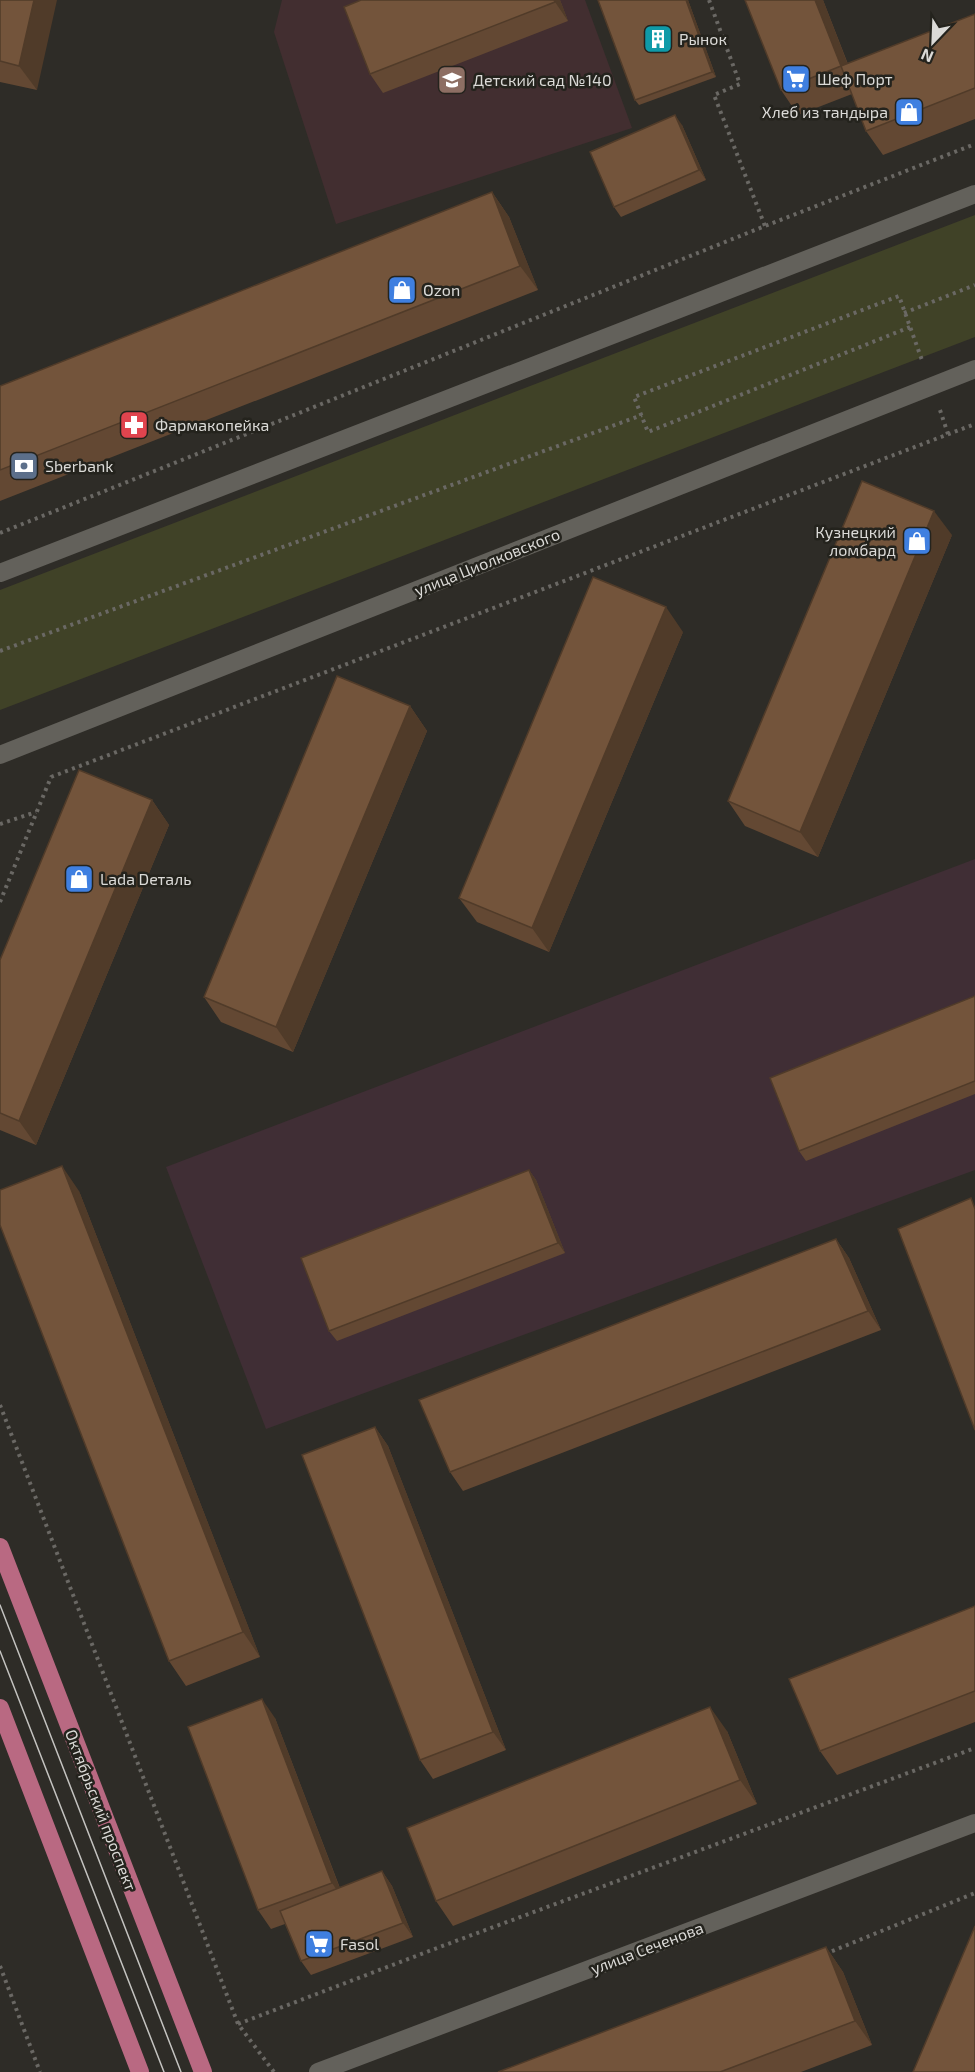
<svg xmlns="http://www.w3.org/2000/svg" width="975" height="2072" viewBox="0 0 975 2072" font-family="'Exo 2',sans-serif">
<rect width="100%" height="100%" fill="#2e2c27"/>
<path fill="#422e30" d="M282,0H585L632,128L336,224L274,32Z"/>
<path fill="#402e35" d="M975,859V1170L266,1429L166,1167Z"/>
<path fill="#404227" d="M975,215V337L0,710V590Z"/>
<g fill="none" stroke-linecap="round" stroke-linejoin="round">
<path stroke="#6a6864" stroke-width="4" stroke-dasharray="3 4.5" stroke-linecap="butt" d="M709,0L740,84L714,95L765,226
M904,313L975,285
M910,327L648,432L634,397L899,296L923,363
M940,410L948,434
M0,533L765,226L975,144
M0,651L642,415
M0,824L36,812
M0,902L51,777L975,424
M0,1405L238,2024L274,2072
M825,1954L975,1893
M0,1966L40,2072
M238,2024L437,1948L975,1748"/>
<path stroke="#63615b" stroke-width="18" d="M0,573L975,194
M0,755L975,369
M318,2072L975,1823"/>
<path stroke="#b96982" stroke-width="18" d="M0,1547L203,2072
M0,1708L140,2072"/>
<path stroke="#c4c3c0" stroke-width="1.5" d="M0,1605L181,2072
M0,1651L164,2072"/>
</g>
<path fill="#634833" d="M0,0L37,90L0,82Z
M361,0H560L568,21L383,93L370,74Z
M598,0H688L716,77L639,105L635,100Z
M745,0H823L848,64L975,14V119L883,155L866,131L852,94L798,115L781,90Z
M682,125L706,180L621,217L614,207Z
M492,192L509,217L538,290L0,501V386Z
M952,535L818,857L745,826L728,801Z
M683,632L549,952L477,922L459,898Z
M410,706L427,731L293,1052L221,1022L204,997Z
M152,800L169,825L36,1145L0,1130V960Z
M975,996V1094L806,1161L799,1151Z
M529,1170L536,1180L565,1253L337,1341L329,1331Z
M79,1191L260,1657L186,1686L169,1661Z
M836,1239L849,1258L881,1330L463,1491L450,1472Z
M375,1427L388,1446L506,1750L433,1779L420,1760Z
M975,1606V1722L837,1775L820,1751Z
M275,1718L340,1888L382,1871L392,1886L413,1937L311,1975L301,1961L285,1924L271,1929L258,1910Z
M727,1731L757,1804L453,1926L436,1901Z
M826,1947L843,1972L872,2045L801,2072H498Z"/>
<path fill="#503b29" d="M34,0H57L37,90L19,66Z
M554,0H560L568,21L555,2Z
M686,0H688L716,77L712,72Z
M815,0H823L858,91L841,66Z
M675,115L682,125L706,180L699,170Z
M492,192L509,217L538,290L520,266Z
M934,511L952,535L818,857L800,832Z
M666,607L683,632L549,952L532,928Z
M410,706L427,731L293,1052L276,1027Z
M152,800L169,825L36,1145L19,1121Z
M62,1166L79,1191L260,1657L243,1632Z
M529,1170L536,1180L565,1253L558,1243Z
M836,1239L849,1258L881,1330L868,1311Z
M375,1427L388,1446L506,1750L493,1732Z
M262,1699L275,1718L345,1902L332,1883Z
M710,1707L727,1731L757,1804L740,1780Z
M382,1871L392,1886L413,1937L403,1923Z
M826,1947L843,1972L872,2045L855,2021Z"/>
<path fill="#73543b" stroke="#503b29" stroke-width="1.5" d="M0,0H34L19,66L0,61Z
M361,0H554L555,2L370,74L344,7Z
M598,0H686L712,72L635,100Z
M745,0H815L841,66L781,90Z
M975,14V88L866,131L841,66Z
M675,115L699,170L614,207L590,152Z
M492,192L520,266L0,470V386Z
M862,481L934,511L800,832L728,801Z
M593,577L666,607L532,928L459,898Z
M337,676L410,706L276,1027L204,997Z
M79,770L152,800L19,1121L0,1113V960Z
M975,996V1081L799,1151L770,1078Z
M62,1166L243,1632L169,1661L0,1225V1190Z
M529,1170L558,1243L329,1331L301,1258Z
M971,1198L975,1209V1430L898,1229Z
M836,1239L868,1311L450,1472L419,1400Z
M375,1427L493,1732L420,1760L302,1455Z
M975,1606V1691L820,1751L789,1679Z
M262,1699L332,1883L258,1910L188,1727Z
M710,1707L740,1780L436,1901L407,1828Z
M382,1871L403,1923L301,1961L280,1911Z
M975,1926V2072H913Z
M826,1947L855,2021L720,2072H498Z"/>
<defs>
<g id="building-square" transform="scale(1.5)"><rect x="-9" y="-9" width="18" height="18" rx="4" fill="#0f9aa8" stroke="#24231d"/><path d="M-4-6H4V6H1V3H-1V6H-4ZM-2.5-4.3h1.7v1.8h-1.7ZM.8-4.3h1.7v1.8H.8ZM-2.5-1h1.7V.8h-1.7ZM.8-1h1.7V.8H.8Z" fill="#fff"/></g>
<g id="supermarket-square" transform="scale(1.5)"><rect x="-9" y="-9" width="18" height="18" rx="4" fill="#3f7fe0" stroke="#24231d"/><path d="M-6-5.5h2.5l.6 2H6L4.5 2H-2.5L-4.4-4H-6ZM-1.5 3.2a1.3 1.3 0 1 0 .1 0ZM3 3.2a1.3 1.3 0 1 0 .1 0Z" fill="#fff"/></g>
<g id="school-square" transform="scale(1.5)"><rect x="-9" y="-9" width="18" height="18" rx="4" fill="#8d6e63" stroke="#24231d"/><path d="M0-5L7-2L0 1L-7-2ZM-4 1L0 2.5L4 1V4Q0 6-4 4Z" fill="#fff"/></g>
<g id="shop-square" transform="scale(1.5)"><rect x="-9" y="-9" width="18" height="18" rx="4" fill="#3f7fe0" stroke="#24231d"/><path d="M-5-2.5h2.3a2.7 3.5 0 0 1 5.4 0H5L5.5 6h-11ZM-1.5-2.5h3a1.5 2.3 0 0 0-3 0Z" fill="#fff"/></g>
<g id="pharmacy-square" transform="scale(1.5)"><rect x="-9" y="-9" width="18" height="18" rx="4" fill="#e0444e" stroke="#24231d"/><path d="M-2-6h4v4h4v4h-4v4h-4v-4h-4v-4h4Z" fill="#fff"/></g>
<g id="bank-square" transform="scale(1.5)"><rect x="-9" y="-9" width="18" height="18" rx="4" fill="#5c6f8a" stroke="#24231d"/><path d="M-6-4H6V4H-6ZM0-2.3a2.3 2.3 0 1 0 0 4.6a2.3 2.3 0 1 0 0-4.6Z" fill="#fff"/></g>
</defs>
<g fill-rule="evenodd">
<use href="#building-square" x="658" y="39"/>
<use href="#supermarket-square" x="796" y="79"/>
<use href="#school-square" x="452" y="80"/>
<use href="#shop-square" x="909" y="112"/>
<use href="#shop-square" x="402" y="290"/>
<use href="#pharmacy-square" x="134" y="425"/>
<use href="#bank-square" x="24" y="466"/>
<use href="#shop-square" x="917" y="541"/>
<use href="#shop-square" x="79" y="879"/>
<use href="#supermarket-square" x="319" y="1944"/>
</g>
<g text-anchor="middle" stroke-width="5" stroke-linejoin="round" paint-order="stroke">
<g font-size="16" fill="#dbdad7" stroke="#24231d" text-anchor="start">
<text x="679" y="45">Рынок</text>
<text x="817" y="85">Шеф Порт</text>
<text x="473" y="86">Детский сад №140</text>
<text x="888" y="118" text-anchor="end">Хлеб из тандыра</text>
<text x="423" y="296">Ozon</text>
<text x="155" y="431">Фармакопейка</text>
<text x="45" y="472">Sberbank</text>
<text x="896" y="538" text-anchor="end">Кузнецкий<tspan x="896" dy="18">ломбард</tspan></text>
<text x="100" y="885">Lada Dеталь</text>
<text x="340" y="1950">Fasol</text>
</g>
<g font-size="16" fill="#dbdad7" stroke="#24231d">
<text transform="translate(487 562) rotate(-22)" y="6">улица Циолковского</text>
<text transform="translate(101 1810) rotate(69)" y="6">Октябрьский проспект</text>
<text transform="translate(647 1948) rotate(-21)" y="6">улица Сеченова</text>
</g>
</g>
<g transform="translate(933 42) rotate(203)" stroke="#24231d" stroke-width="4.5" paint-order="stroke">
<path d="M0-4.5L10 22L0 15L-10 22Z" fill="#dbdad7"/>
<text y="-9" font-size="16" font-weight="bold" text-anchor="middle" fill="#dbdad7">N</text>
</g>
</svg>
